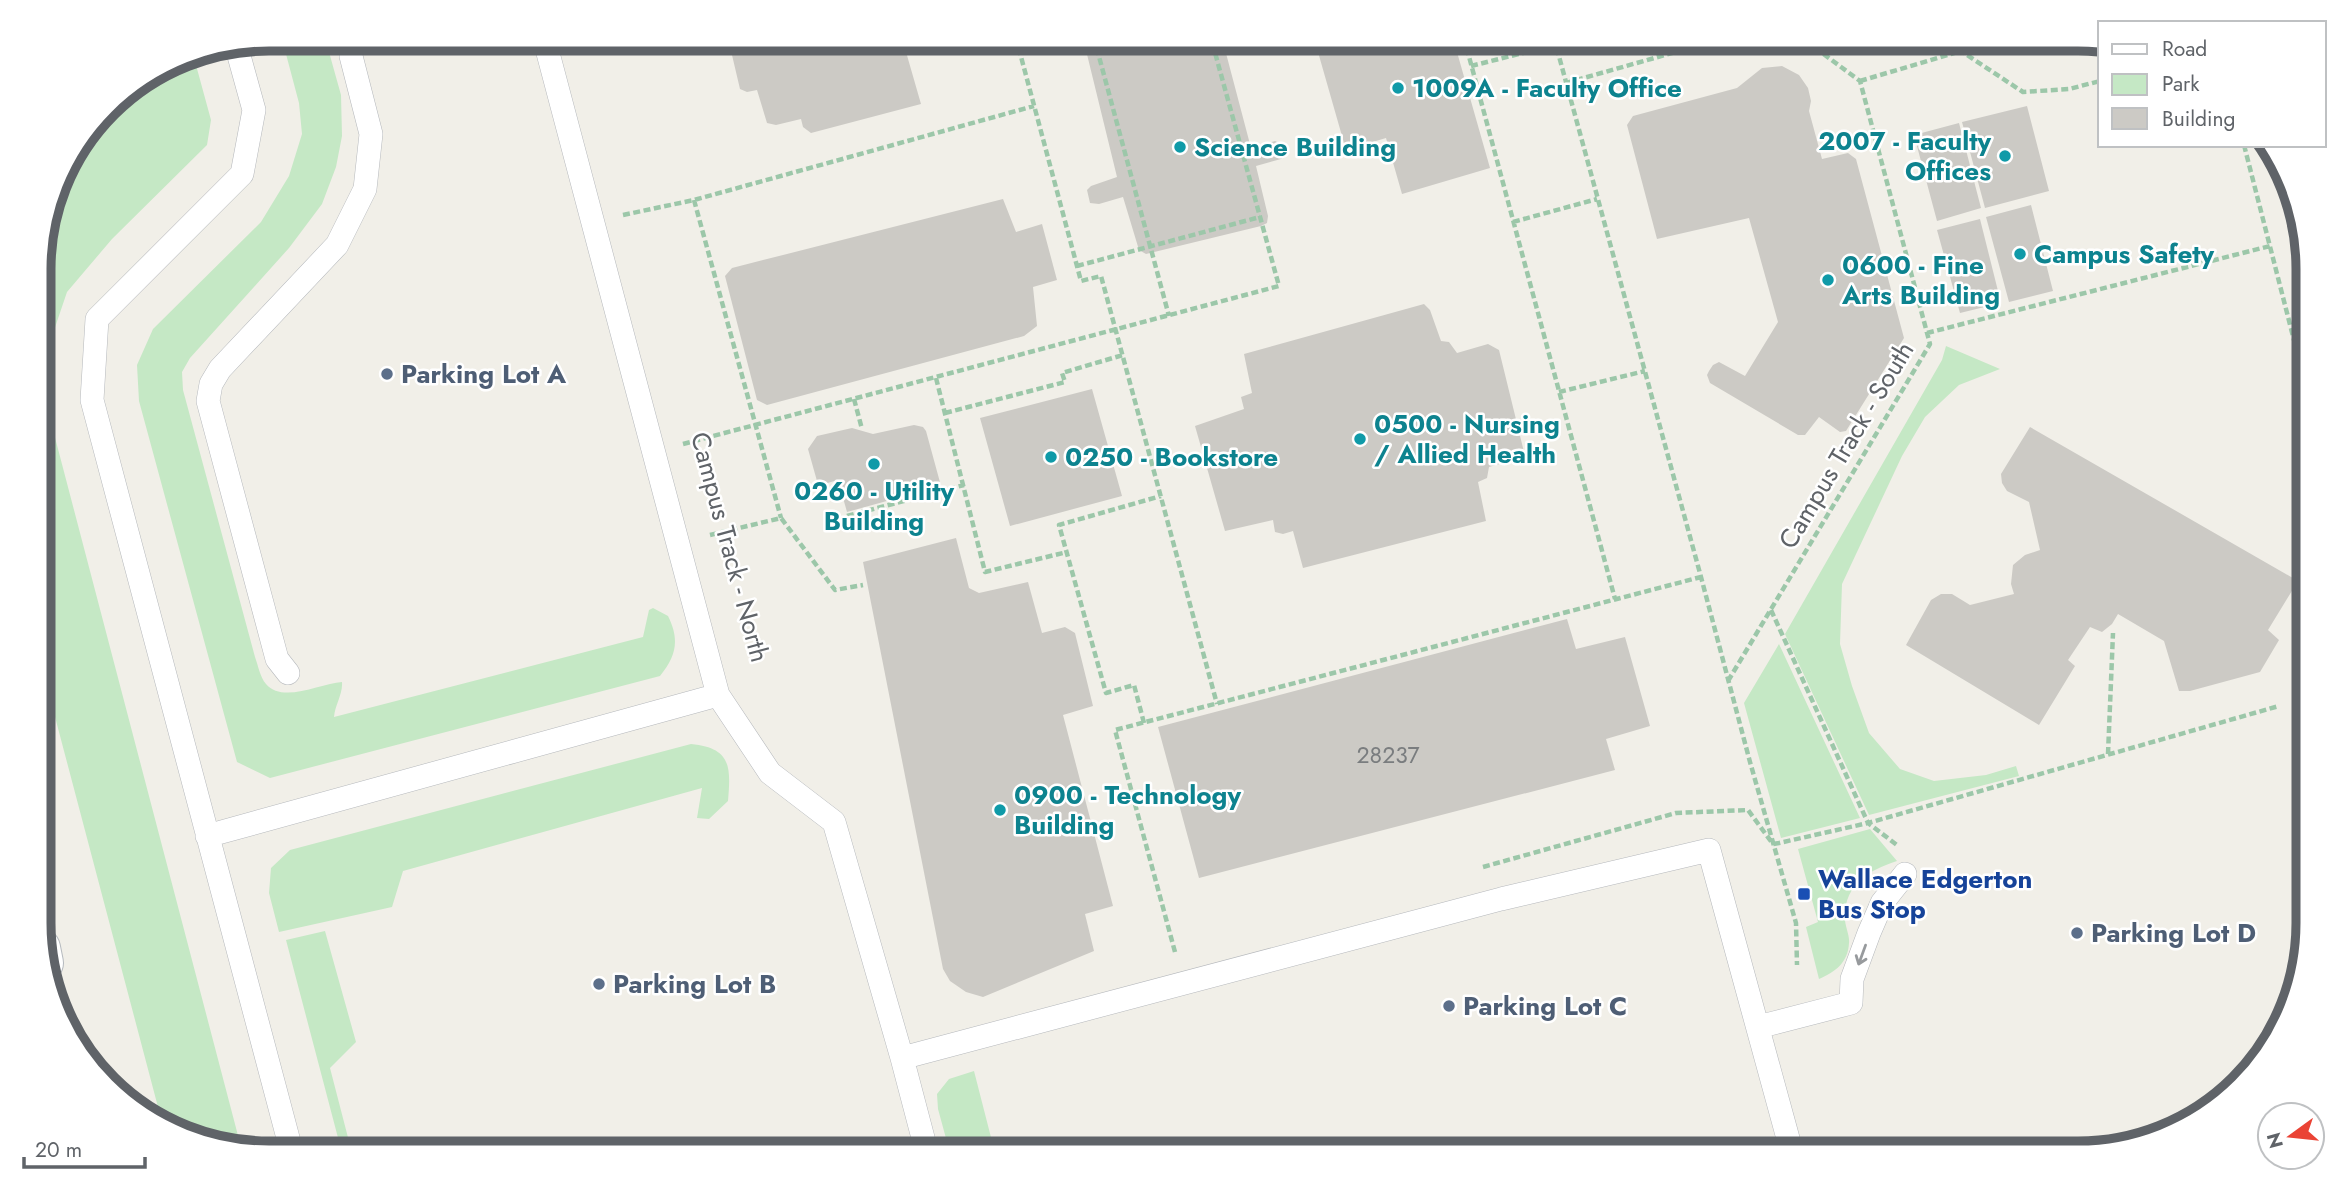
<svg xmlns="http://www.w3.org/2000/svg" width="2347" height="1192" viewBox="0 0 2347 1192" font-family="Jost,sans-serif">
<rect width="100%" height="100%" fill="#f1efe8"/>
<path fill="#c5e8c5" d="M282,39H329V52L341,95L342,136L336,167L322,204L289,248L190,358L182,372L183,390L255,657C258,665 260,677 266,684C283,704 321,683 342,682C343,694 335,705 334,717L643,637L649,610L653,608L668,616C680,640 676,656 660,676L270,778L237,762L139,401L137,365L153,329L261,222L289,176L302,134L299,103Z
M193,54L211,120L207,145L112,239L67,292L45,357L47,407L241,1147L167,1130L163,1126L40,660L39,253L62,167L117,96L181,56Z
M1946,346L2000,369L1959,385L1925,417L1902,456L1842,584L1840,644L1852,686L1869,733L1900,769L1934,781L1986,775L2016,766L2019,776L1869,815L1785,634L1942,360Z
M1779,644L1860,818L1781,838L1744,703Z
M691,744C731,748 731,766 728,801L709,819L697,818L702,788L403,871L392,907L279,932L269,893L271,868L290,850Z
M1870,829L1897,861C1869,870 1845,884 1845,916C1844,925 1850,935 1849,943C1848,963 1835,972 1819,979L1806,927L1818,922L1798,849Z
M325,931L356,1042L330,1068L352,1153H342L286,940Z
M974,1071L995,1153H950L938,1109L937,1094L949,1079Z"/>
<path fill="#cccac5" d="M728,38H902L921,104L811,133L803,127L801,119L776,125L767,123L757,90L747,92L740,89Z
M1083,38H1222L1251,148L1275,141L1285,146L1287,153L1281,159L1256,166L1268,216L1267,223L1261,226L1146,254L1139,250L1123,197L1099,204L1090,203L1087,190L1091,186L1117,177Z
M1314,38H1453L1490,168L1402,194L1386,138L1346,150Z
M1782,66L1799,75L1808,88L1811,101L1809,111L1822,159L1848,153L1856,159L1904,338L1846,431L1840,432L1819,417L1805,435H1798L1710,383L1707,375L1709,371L1713,365L1719,362L1745,376L1778,322L1749,218L1657,239L1627,125L1633,116L1737,88L1762,68Z
M2027,106L2049,191L1985,208L1962,122Z
M1959,123L1981,208L1937,221L1914,135Z
M1003,199L1016,232L1042,224L1057,280L1033,287L1037,326L1024,336L767,405L757,400L725,276L732,268Z
M2031,205L2053,291L2009,302L1986,217Z
M1980,219L2001,303L1960,313L1937,230Z
M1424,304L1430,310L1441,341L1449,342L1457,353L1488,344L1499,350L1524,452L1521,458L1489,467L1487,478L1478,482L1486,521L1303,568L1293,531L1283,534L1275,532L1273,520L1225,531L1195,426L1244,409L1241,397L1252,393L1244,354Z
M1092,389L1122,496L1010,526L980,418Z
M914,425L923,427L926,431L941,486L847,512L838,480L824,484L817,481L808,449L817,436L852,428L873,434Z
M2030,427L2298,581L2268,630L2279,640L2260,672L2190,691H2179L2164,641L2118,614L2112,624L2102,632L2090,627L2068,660L2075,666L2039,725L1906,645L1931,600L1941,594H1952L1970,605L2014,594L2011,584L2013,565L2025,555L2040,550L2029,502L2007,491L2002,483L2001,474Z
M956,538L969,588L979,593L1028,582L1042,633L1065,627L1075,633L1093,706L1063,715L1113,906L1085,914L1094,951L983,997L966,992L950,981L943,969L863,562Z
M1567,619L1576,649L1625,637L1650,726L1606,739L1615,770L1199,878L1158,727Z"/>
<g fill="none" stroke-linecap="round" stroke-linejoin="round">
<g stroke="#b5b8bc" stroke-width="24">
<path id="lane" d="M544,38L718,695L770,773L834,822L902,1058L927,1153
M236,45L254,110L242,174L97,319L92,400L292,1153
M288,673L277,659L208,401L211,384L220,369L337,245L365,189L371,134L351,56L354,38
M207,836L718,695
M1758,1027L1851,1003L1852,979L1869,933L1882,903L1905,874
M902,1058L1501,899L1709,850L1792,1153"/>
</g>
<g stroke="#b6babf" stroke-width="40">
<path id="secondary" d="M41,948L44,963"/>
</g>
<path stroke="#9cc7a9" stroke-width="4.5" stroke-dasharray="7 3.5" stroke-linecap="butt" d="M1016,38L1081,281L1101,276L1217,704
M1094,38L1169,316
M1464,38L1615,599
M1554,38L1701,577L1750,762L1796,923L1797,965
M1958,38L1961,51L2023,92L2069,89L2100,81
M1471,66L1555,45
M1860,81L1961,51L1985,38
M1566,83L1725,38
M2244,145L2307,391
M694,200L781,518
M623,215L694,200L1034,106
M1513,222L1597,199
M1077,266L1260,217
M1927,333L2270,246
M936,378L985,572L1067,552
M1559,392L1645,371
M854,399L862,429
M945,413L1065,382L1062,373L1123,355
M683,444L1279,286L1211,38
M847,516L964,485
M710,535L781,518L835,590L863,585
M1771,610L1868,823L1897,845
M1728,681L1930,344L1860,81L1802,38
M1144,723L1134,685L1106,693L1059,525L1161,496
M2108,754L2113,633
M1483,867L1676,813L1748,810L1773,844L1779,843L1868,823L2279,706
M1175,952L1115,730L1701,577"/>
<use href="#lane" stroke="#fff" stroke-width="23"/>
<use href="#secondary" stroke="#fff" stroke-width="38"/>
</g>
<defs><path id="oneway-shaft" d="M-6 0H5M1.5-3L5.5 0L1.5 3" fill="none" stroke-width="1.6" stroke-linecap="round" stroke-linejoin="round" transform="scale(1.75)"/></defs>
<use stroke="#979a9d" href="#oneway-shaft" transform="translate(1862 955) rotate(110)"/>
<g fill="#0f9aa8" stroke="#fff" stroke-width="2.5">
<circle cx="1398" cy="88" r="7"/>
<circle cx="1180" cy="147" r="7"/>
<circle cx="2005" cy="156" r="7"/>
<circle cx="2020" cy="254" r="7"/>
<circle cx="1828" cy="280" r="7"/>
<circle cx="1360" cy="439" r="7"/>
<circle cx="1051" cy="457" r="7"/>
<circle cx="874" cy="464" r="7"/>
<circle cx="1000" cy="810" r="7"/>
</g>
<g fill="#5c6f8a" stroke="#fff" stroke-width="2.5">
<circle cx="387" cy="374" r="7"/>
<circle cx="2077" cy="933" r="7"/>
<circle cx="599" cy="984" r="7"/>
<circle cx="1449" cy="1006" r="7"/>
</g>
<rect fill="#1a4fb4" stroke="#fff" stroke-width="2.5" x="1797" y="887" width="14" height="14" rx="3.5"/>
<g text-anchor="middle" stroke-width="5" stroke-linejoin="round" paint-order="stroke">
<g font-size="23" fill="#7a7d7f">
<text x="1388" y="763">28237</text>
</g>
<g font-size="26" font-weight="bold" fill="#0d838f" stroke="#fff" text-anchor="start">
<text x="1412" y="97">1009A - Faculty Office</text>
<text x="1991" y="150" text-anchor="end">2007 - Faculty<tspan x="1991" dy="30">Offices</tspan></text>
<text x="1194" y="156">Science Building</text>
<text x="2034" y="263">Campus Safety</text>
<text x="1842" y="274">0600 - Fine<tspan x="1842" dy="30">Arts Building</tspan></text>
<text x="1374" y="433">0500 - Nursing<tspan x="1374" dy="30">/ Allied Health</tspan></text>
<text x="1065" y="466">0250 - Bookstore</text>
<text x="874" y="500" text-anchor="middle">0260 - Utility<tspan x="874" dy="30">Building</tspan></text>
<text x="1014" y="804">0900 - Technology<tspan x="1014" dy="30">Building</tspan></text>
</g>
<g font-size="26" font-weight="bold" fill="#4e5e75" stroke="#fff" text-anchor="start">
<text x="401" y="383">Parking Lot A</text>
<text x="2091" y="942">Parking Lot D</text>
<text x="613" y="993">Parking Lot B</text>
<text x="1463" y="1015">Parking Lot C</text>
</g>
<g font-size="26" fill="#5f6368" stroke="#fff">
<text transform="translate(1846 445) rotate(-59)" y="9">Campus Track - South</text>
<text transform="translate(730 547) rotate(75)" y="9">Campus Track - North</text>
</g>
<g font-size="26" font-weight="bold" fill="#164399" stroke="#fff" text-anchor="start">
<text x="1818" y="888">Wallace Edgerton<tspan x="1818" dy="30">Bus Stop</tspan></text>
</g>
</g>
<path d="M0 0H2347V1192H0ZM269 51H2078A218 218 0 0 1 2296 269V923A218 218 0 0 1 2078 1141H269A218 218 0 0 1 51 923V269A218 218 0 0 1 269 51Z" fill="#fff" fill-rule="evenodd"/>
<path fill="none" stroke="#5f6368" stroke-width="9" d="M269 51H2078A218 218 0 0 1 2296 269V923A218 218 0 0 1 2078 1141H269A218 218 0 0 1 51 923V269A218 218 0 0 1 269 51Z"/>
<rect x="2098" y="21" width="228" height="126" fill="#ffffff" stroke="#bfc1c3" stroke-width="2"/>
<rect x="2112" y="44" width="35" height="10" fill="#ffffff" stroke="#bfc1c3" stroke-width="2"/>
<text x="2162" y="56" font-size="21" fill="#5f6368">Road</text>
<rect x="2112" y="74" width="35" height="21" fill="#c5e8c5" stroke="#bfc1c3" stroke-width="2"/>
<text x="2162" y="91" font-size="21" fill="#5f6368">Park</text>
<rect x="2112" y="108" width="35" height="21" fill="#cccac5" stroke="#bfc1c3" stroke-width="2"/>
<text x="2162" y="126" font-size="21" fill="#5f6368">Building</text>
<g transform="translate(2291 1136) rotate(255)"><circle r="33" fill="#ffffff" stroke="#bfc1c3" stroke-width="2"/>
<path d="M0-5L12 26L0 18L-12 26Z" fill="#ea4335"/>
<text y="-10" font-size="19" font-weight="bold" text-anchor="middle" fill="#5f6368">N</text>
</g>
<path d="M24 1157v10h121v-10" fill="none" stroke="#5f6368" stroke-width="3.5"/>
<text x="35" y="1157" font-size="21" fill="#5f6368" stroke="#ffffff" stroke-width="5" paint-order="stroke">20 m</text>
</svg>
